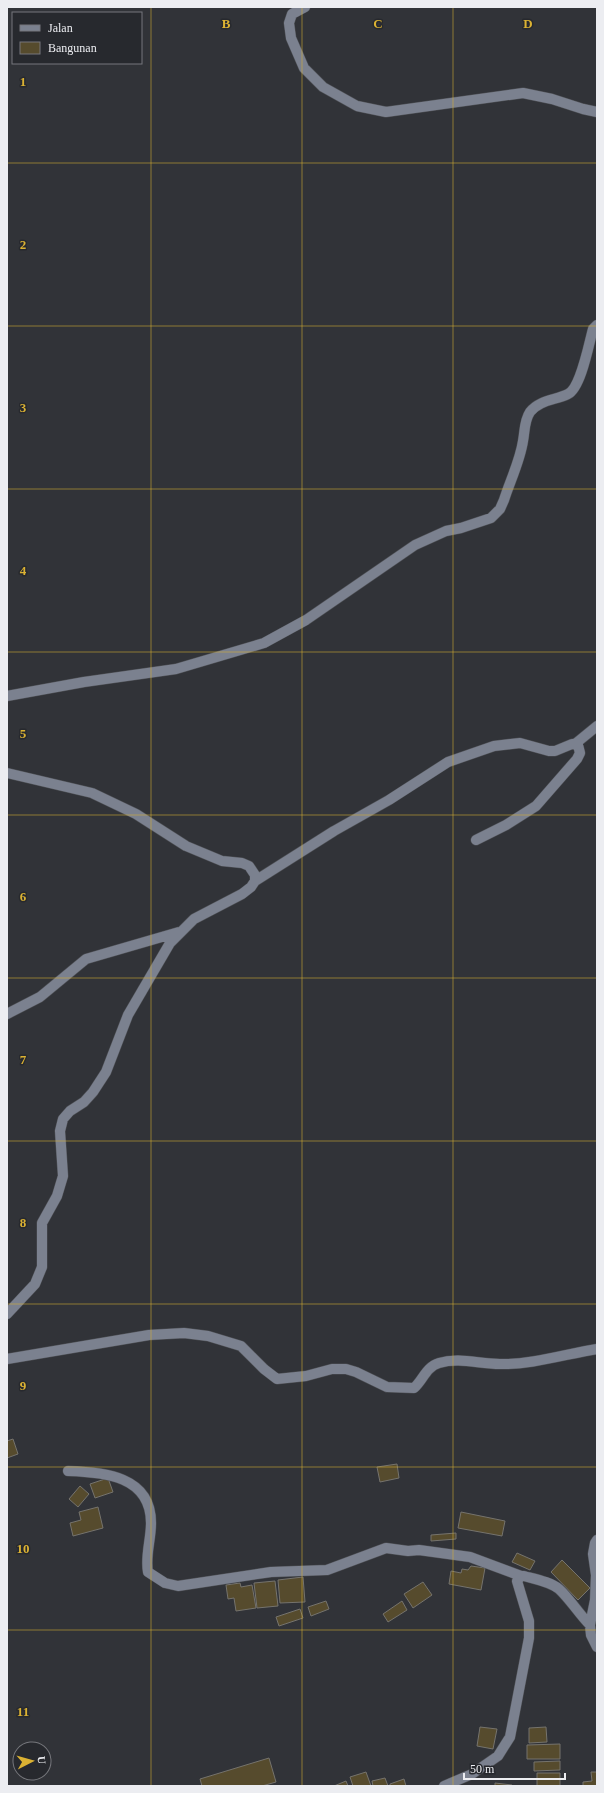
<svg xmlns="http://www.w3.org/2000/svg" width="604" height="1793" viewBox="0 0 604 1793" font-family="'Times New Roman',serif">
<rect width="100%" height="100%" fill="#313338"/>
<path fill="#564b2d" stroke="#75736d" d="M13,1439L18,1454L7,1458V1441Z
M397,1464L399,1478L380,1482L377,1467Z
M108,1478L113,1492L95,1498L90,1484Z
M80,1486L89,1494L78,1507L69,1499Z
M98,1507L103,1528L73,1536L70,1523L81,1520L79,1512Z
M461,1512L505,1521L502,1536L458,1528Z
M456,1533V1539L431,1541V1535Z
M517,1553L535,1561L530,1570L512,1562Z
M562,1560L590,1588L578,1600L551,1572Z
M471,1566L485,1568L481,1590L449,1584L451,1571L461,1573L462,1569L468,1570Z
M303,1577L305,1602L280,1603L278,1580Z
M275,1581L278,1606L257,1608L254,1583Z
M423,1582L432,1595L413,1608L404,1594Z
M240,1583L241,1587L252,1585L256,1608L236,1611L234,1598L228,1599L226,1585Z
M326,1601L329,1609L311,1616L308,1607Z
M402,1601L407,1610L388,1622L383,1614Z
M300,1609L303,1618L279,1626L276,1617Z
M480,1727L497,1729L493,1749L477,1746Z
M546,1727L547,1742L529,1743V1728Z
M560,1744V1759H527V1745Z
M269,1758L276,1782L262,1786H202L200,1779Z
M560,1761V1770L534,1771V1762Z
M366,1772L371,1786H353L350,1777Z
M591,1772H597V1786H583V1782L592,1781Z
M537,1773H560V1786H537Z
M385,1778L388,1786H373L372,1781Z
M404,1779L406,1786H390V1784Z
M346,1781L348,1786H334Z
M495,1783L512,1785V1786H495Z"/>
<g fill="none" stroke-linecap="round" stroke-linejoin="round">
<g stroke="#4f5156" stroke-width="11">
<path id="minor" d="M305,7L292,14L289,23L291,38L304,68L323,87L357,106L386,112L523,93L552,99L583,109L597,112
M7,696L84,682L176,669L264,643L306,620L415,545L446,531L461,528L491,518L500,509L504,500C510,481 520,461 523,441C525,431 524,421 530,412C539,400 556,400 568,394C581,388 589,343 593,329L597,325
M575,744L597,726
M7,773L92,793L136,814L186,846L222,861L242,863L249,866L255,875V881L251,887L242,894L194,919L170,943L128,1015L106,1072L93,1092L84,1102L70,1111L63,1119L60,1131L63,1176L57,1196L42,1223V1267L35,1284L7,1314
M255,881L334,831L389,800L448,762L494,746L520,743L549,751H555L572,744L578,745L580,753L577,759L536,806L506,825L476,840
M7,1014L40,997L86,959L179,932
M7,1359L149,1335L184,1333L208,1336L241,1346L264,1369L277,1379L306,1376L332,1369H346L356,1372L387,1387L414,1388C423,1380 426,1367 439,1363C459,1357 479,1364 500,1364C531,1365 566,1354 597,1349
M68,1471C104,1472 151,1476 151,1523C151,1540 145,1556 148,1572L165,1583L178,1586L271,1572L327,1570L386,1548L408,1551L419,1550L470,1557L521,1576
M597,1540L595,1543L593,1554L596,1575L595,1600L590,1625L591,1635L597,1647
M444,1786L472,1774L498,1756L510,1737L529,1638V1621L517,1581L521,1576H524C535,1579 551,1582 559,1589C570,1599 579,1614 590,1625"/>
</g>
<use href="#minor" stroke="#7b818f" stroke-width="10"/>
</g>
<path fill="none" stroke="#dbb233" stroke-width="1" stroke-opacity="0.55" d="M151,7V1786M302,7V1786M453,7V1786M7,163H597M7,326H597M7,489H597M7,652H597M7,815H597M7,978H597M7,1141H597M7,1304H597M7,1467H597M7,1630H597"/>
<g font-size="13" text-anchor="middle" font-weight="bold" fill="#dbb233" stroke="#27292e" stroke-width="3" stroke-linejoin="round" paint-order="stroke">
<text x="226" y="28">B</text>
<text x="378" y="28">C</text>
<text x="528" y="28">D</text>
<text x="23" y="86">1</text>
<text x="23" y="249">2</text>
<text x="23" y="412">3</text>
<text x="23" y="575">4</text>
<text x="23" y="738">5</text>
<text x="23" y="901">6</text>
<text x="23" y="1064">7</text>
<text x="23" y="1227">8</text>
<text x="23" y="1390">9</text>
<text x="23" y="1553">10</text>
<text x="23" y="1716">11</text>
</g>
<rect width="604" height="1793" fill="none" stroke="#ecedf1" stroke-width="16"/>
<rect x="12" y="12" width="130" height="52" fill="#27292e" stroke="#76777c"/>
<rect x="20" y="25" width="20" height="6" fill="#7b818f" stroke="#76777c"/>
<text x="48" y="32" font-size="12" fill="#ecedf1">Jalan</text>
<rect x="20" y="42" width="20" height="12" fill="#564b2d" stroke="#76777c"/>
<text x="48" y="52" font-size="12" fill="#ecedf1">Bangunan</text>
<g transform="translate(32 1761) rotate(84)"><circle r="19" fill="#27292e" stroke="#76777c"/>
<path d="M0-3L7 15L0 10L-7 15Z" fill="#dbb233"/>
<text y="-6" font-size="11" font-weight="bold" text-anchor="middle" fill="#ecedf1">U</text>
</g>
<path d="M464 1773v6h101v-6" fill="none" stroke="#ecedf1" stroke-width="2"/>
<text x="470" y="1773" font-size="12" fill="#ecedf1" stroke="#27292e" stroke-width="3" paint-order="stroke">50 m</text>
</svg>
